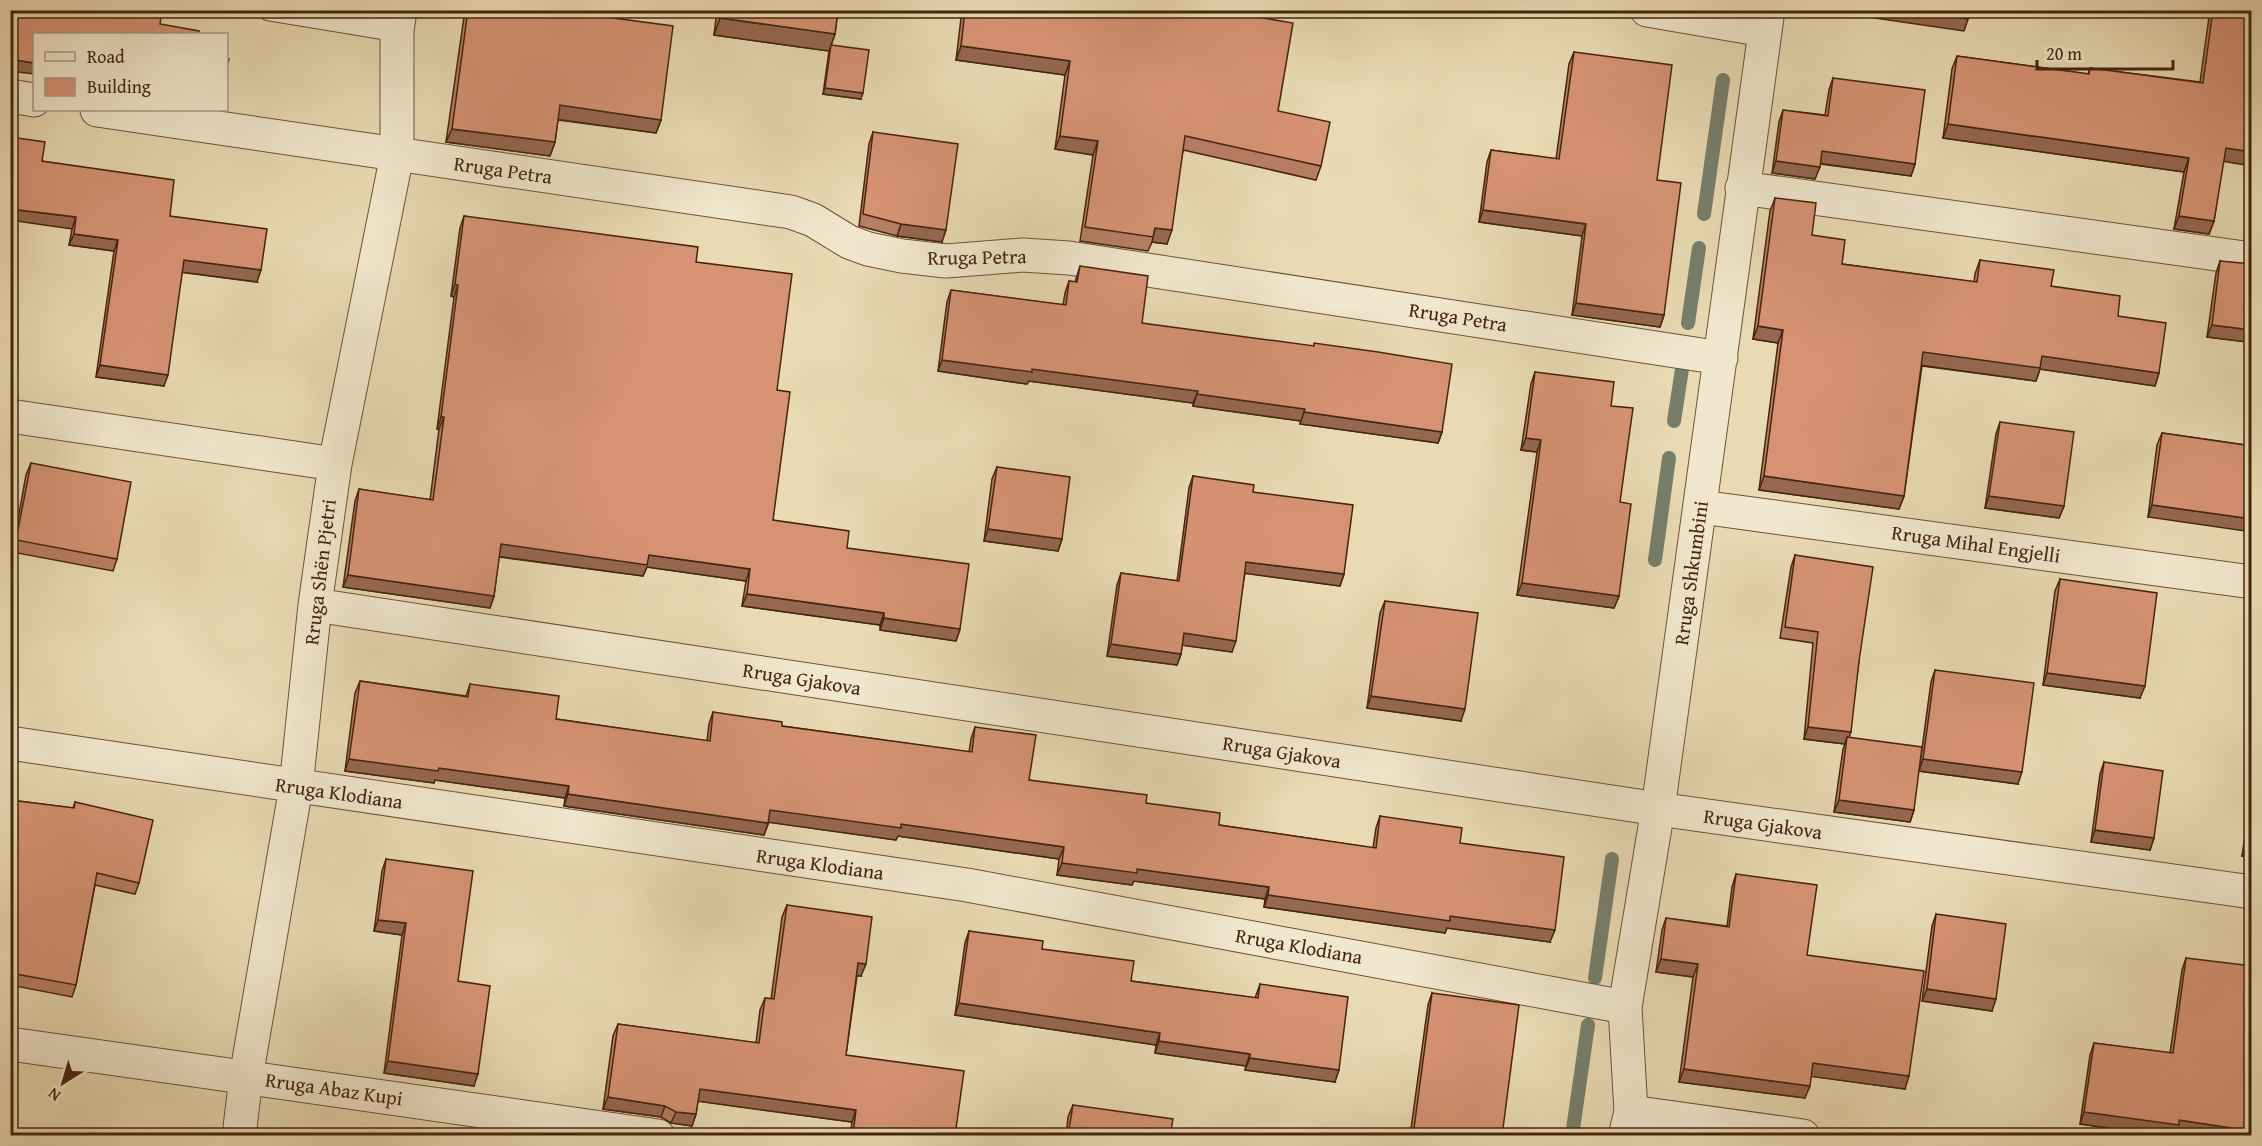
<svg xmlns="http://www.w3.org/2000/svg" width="2262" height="1146" viewBox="0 0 2262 1146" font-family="'Gentium Book Plus',serif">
<rect width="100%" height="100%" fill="#e9dab3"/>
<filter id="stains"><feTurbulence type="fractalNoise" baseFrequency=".00333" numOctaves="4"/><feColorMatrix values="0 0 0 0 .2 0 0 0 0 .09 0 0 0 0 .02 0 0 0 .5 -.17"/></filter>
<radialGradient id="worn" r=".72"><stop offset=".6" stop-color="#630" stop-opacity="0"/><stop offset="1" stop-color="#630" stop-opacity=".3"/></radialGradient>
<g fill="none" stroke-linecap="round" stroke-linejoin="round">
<path stroke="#777f6b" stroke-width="14" d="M1704,214L1723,80
M1688,323L1699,248
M1674,421L1682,369
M1655,560L1669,458
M1595,978L1612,859
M1572,1136L1588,1025"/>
<g stroke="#6e5238" stroke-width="23">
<path id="lane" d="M269,10L397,31"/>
</g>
<g stroke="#6e5238" stroke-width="35">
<path id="street" d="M1647,10L1764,30
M10,96L34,100
M97,110L791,212L813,220L849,242L868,249L902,256L946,261L1023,255L1069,258L1721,358
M1742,188L2252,259
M10,416L335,464
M1701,507L2252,582
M315,605L1658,809L2252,892
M10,743L967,885L1625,1007
M10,1044L658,1136
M1631,1112L1803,1136
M239,1136L246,1077L296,787L315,605L335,464L397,155V31L400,10
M1625,1136L1631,1112L1625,1007L1658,809L1768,10"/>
</g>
<use href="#lane" stroke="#f1e7ce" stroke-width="21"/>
<use href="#street" stroke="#f1e7ce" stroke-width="33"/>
</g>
<path fill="#b87e64" stroke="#45240f" stroke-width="1.5" d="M465,10H607L606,17L661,120L656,133L558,120L555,142L550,156L446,142Z
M717,10H838L835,34L831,45L861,99L823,94L829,51L714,35Z
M962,10H1216L1278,111L1321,166L1316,180L1183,150L1167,244L1152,242L1148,251L1080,241L1093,155L1055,149L1065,75L956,60Z
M2210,10H2252L2223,162L2214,221L2209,234L2174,229L2184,172L1943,138L1952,69L1957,56L2088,74L2090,68L2200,82Z
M1574,52L1657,180L1664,315L1660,327L1572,315L1582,236L1479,222L1487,162L1491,150L1556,159L1569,64Z
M1833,78L1915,164L1911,176L1820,164L1815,179L1772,173L1779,122L1783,110L1825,115L1829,90Z
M873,132L942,242L897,236L859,226L869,144Z
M42,161L170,216L257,282L182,272L164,386L96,377L114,251L69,245L72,229Z
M1775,198L1842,264L1974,282L1975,274L1980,260L2051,286L2118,316L2159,373L2155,386L2040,369L2036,381L1922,366L1904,496L1899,509L1759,490L1778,343L1753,339L1770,211Z
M464,216L696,262L777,390L773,520L847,548L960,629L956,641L880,630V625L742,606L746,581L647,567L643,576L499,557L494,596L490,608L343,587L355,501L359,489L430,500L439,429H437L454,297L451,296L460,228Z
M2220,261L2252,330L2247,342L2207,337L2216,273Z
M1080,266L1142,323L1442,432L1438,443L1300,424L1301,421L1193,406V403L1029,381L1027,384L938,371L947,302L951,290L1063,305L1065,293L1069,281L1075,282Z
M1535,372L1611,406L1620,502L1619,596L1614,608L1517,595L1537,452L1521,450L1531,384Z
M2000,422L2064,506L2059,518L1985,508L1996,434Z
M2162,433L2252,446L2148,517L2157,445Z
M31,463L117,559L113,571L12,552L26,475Z
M997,467L1062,539L1058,551L984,541L992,479Z
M1193,476L1253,492L1344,574L1340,586L1245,573L1232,652L1182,645L1181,654L1177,665L1107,656L1117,585L1121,573L1177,581L1189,488Z
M1795,555L1859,661L1849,737L1914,810L1910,822L1834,812L1843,749L1845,744L1804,739L1813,643L1780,638L1791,567Z
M2060,579L2140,698L2043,685L2055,591Z
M1385,601L1461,721L1367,708L1380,613Z
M1935,670L2018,784L1919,771L1931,682Z
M360,681L466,696L470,684L556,719L707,741L709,724L713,712L782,726L969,752L971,739L975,727L1029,780L1146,803L1219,825L1373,848L1376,828L1380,816L1460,843L1550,942L1447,928L1445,933L1264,907L1265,899L1134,881L1132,885L1057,875L1059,859L898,836L896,840L769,822L764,835L564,806L565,798L435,780L434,783L345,771L355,693Z
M2104,762L2154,838L2150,850L2091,842L2100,774Z
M2252,787V857L2242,856Z
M10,800L73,808L75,802L139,883L135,894L95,885L76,985L72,997L10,985Z
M386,859L458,981L474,1086L384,1073L402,935L374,931L382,871Z
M1736,874L1807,955L1905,1089L1811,1076L1805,1098L1679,1082L1693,977L1656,972L1662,930L1666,918L1727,926L1732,887Z
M787,905L861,976H857L846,1055L955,1136H850L852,1122L698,1101L696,1114L692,1126L671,1123L661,1117L603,1109L613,1036L618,1024L756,1043L760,1010L765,998L771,999L782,917Z
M1936,914L1992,1011L1922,1001L1932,926Z
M969,931L1042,949L1131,981L1255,998L1260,984L1335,1082L1245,1070L1246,1066L1155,1053L1156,1045L955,1015L965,943Z
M2186,958L2248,1068L2252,1136H2197L2176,1133L2175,1136H2167L2080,1124L2090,1055L2094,1043L2170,1053L2182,970Z
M1432,993L1502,1136H1410L1428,1005Z
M1073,1105L1170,1136H1066L1068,1117Z"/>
<path fill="#966751" stroke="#45240f" stroke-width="1.5" d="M1876,10H1911L1968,19L1964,31L1874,18Z
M720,18L835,34L829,51L714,35Z
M961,46L1070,61L1065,75L956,60Z
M10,59L34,63V74L10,71Z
M825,88L863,93L861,99L823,94Z
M560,105L661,120L656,133L555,119Z
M1948,124L2189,158L2184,172L1943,138Z
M452,129L555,142L550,156L446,142Z
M1060,136L1098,141L1093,155L1055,149Z
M2226,148L2252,152V166L2221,161Z
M1822,151L1915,164L1911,176L1817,163Z
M1776,161L1820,167L1815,179L1772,173Z
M10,209L76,217L72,229L10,220Z
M1483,210L1586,224L1582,236L1479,222Z
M2179,216L2214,221L2209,234L2174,229Z
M901,224L946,230L942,242L897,236Z
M1155,228L1172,230L1167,244L1152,242Z
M74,234L118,240L114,251L69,245Z
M184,260L261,270L257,282L180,272Z
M455,284L458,285L454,297L451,296Z
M1576,303L1664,315L1660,327L1572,315Z
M2212,325L2252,330L2247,342L2207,337Z
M1758,326L1783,330L1778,343L1753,339Z
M1923,352L2042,356L2159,373L2155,386L2040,369L2036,381L1919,365Z
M942,360L1032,369L1198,391L1193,403L1029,381L1027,384L938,371Z
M100,365L168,375L164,386L96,377Z
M1197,394L1305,409L1301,421L1193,406Z
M1304,412L1442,432L1438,443L1300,424Z
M441,417H444L439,429H437Z
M1526,438L1541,440L1537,452L1521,450Z
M1764,476L1904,496L1899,509L1759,490Z
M1989,496L2064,506L2059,518L1985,508Z
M2152,505L2252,519V532L2148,517Z
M988,529L1062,539L1058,551L984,541Z
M501,544L649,555L750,569L746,581L647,567L643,576L496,556Z
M1246,562L1344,574L1340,586L1242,573Z
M348,575L494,596L490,608L343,587Z
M1522,583L1619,596L1614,608L1517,595Z
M747,594L884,613L880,625L742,606Z
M884,618L960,629L956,641L880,630Z
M1184,633L1236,641L1232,652L1180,645Z
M1111,644L1181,654L1177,665L1107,656Z
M2047,673L2145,686L2140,698L2043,685Z
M1371,696L1465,709L1461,721L1367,708Z
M1808,727L1851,732L1847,744V737L1845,744L1804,739Z
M349,759L439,768L569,786L565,798L435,780L434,783L345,771Z
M1923,759L2022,772L2018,784L1919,771Z
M568,794L768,823L764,835L564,806Z
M1839,800L1914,810L1910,822L1834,812Z
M770,810L901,824L1064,847L1059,859L898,836L896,840L766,822Z
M2095,830L2154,838L2150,850L2091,842Z
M2246,844L2252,845V857L2242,856Z
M1062,863L1137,869L1269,887L1265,899L1134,881L1132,885L1057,875Z
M1268,895L1450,916L1555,930L1550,942L1447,928L1445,933L1264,907Z
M378,920L406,923L402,935L374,931Z
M1661,959L1698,964L1693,977L1656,972Z
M858,963L866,964L861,976L854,975Z
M1927,989L1996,999L1992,1011L1922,1001Z
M959,1003L1160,1033L1156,1045L955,1015Z
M1159,1041L1250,1054L1246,1066L1155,1053Z
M1250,1058L1339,1070L1335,1082L1245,1070Z
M388,1061L478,1074L474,1086L384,1073Z
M1813,1063L1909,1076L1905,1089L1808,1076Z
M1684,1069L1810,1086L1805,1098L1679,1082Z
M700,1089L856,1110L852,1122L696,1101Z
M608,1097L665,1106L661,1117L603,1109Z
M676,1112L696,1114L692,1126L671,1123Z
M2084,1112L2179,1120L2252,1131V1136H2197L2176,1133L2175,1136H2167L2080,1124Z"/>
<path fill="#d69374" stroke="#45240f" stroke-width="1.5" d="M10,10H122L161,17L160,24L199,31V34H34V63L10,59Z
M468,10H607L606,17L673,26L661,120L560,105L555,142L452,129Z
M721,10H838L835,34L720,18Z
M965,10H1216L1293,23L1278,111L1330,122L1321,166L1185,136L1172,230L1155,228L1153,237L1085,227L1098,141L1060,136L1070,61L961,46Z
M1911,10H1969L1968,19Z
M2213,10H2252V152L2226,148L2214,221L2179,216L2189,158L1948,124L1957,56L2089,74L2090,68L2203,83Z
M831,45L869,50L863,93L825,88Z
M1574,52L1672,65L1657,180L1681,183L1664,315L1576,303L1586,224L1483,210L1491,150L1559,159Z
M226,59H229L226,72Z
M1833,78L1925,90L1915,164L1822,151L1820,167L1776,161L1783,110L1828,116Z
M873,132L958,144L946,230L901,224L863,214Z
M10,137L45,142L42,161L174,180L170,216L267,229L261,270L184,260L168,375L100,365L118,240L74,234L76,217L10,209Z
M1775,198L1816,203L1812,235L1845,240L1842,264L1977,282L1980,260L2054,270L2051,286L2120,296L2118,316L2166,323L2159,373L2042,356L2040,368L1923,352L1904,496L1764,476L1783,330L1758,326Z
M464,216L698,247L696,262L792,274L777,390L790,392L773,520L849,531L847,548L969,564L960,629L884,618V613L747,594L750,569L649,555L647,565L501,544L494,596L348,575L359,489L433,500L444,417H441L458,285L455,284Z
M2220,261L2252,264V330L2212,325Z
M1080,266L1148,276L1142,323L1314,346V343L1378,352L1452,364L1442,432L1304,412L1305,409L1197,394L1198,391L1032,369V372L942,360L951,290L1066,305L1069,281L1077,282Z
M1535,372L1614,382L1611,406L1633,408L1620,502L1631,504L1619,596L1522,583L1541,440L1526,438Z
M2000,422L2074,432L2064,506L1989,496Z
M2162,433L2252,446V519L2152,505Z
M31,463L131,482L117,559L16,540Z
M997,467L1070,477L1062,539L988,529Z
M1193,476L1254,485L1253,492L1353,505L1344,574L1246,562L1236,641L1184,633L1181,654L1111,644L1121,573L1179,581Z
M1795,555L1873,567L1859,661L1851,732L1808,727L1818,632L1785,627Z
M2060,579L2157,593L2145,686L2047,673Z
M10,582H15L10,616Z
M1385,601L1478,613L1465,709L1371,696Z
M1935,670L2034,683L2022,772L1923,759Z
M360,681L468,697L470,684L559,696L556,719L710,741L713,712L782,722V726L972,752L975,727L1036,735L1029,780L1147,795L1146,803L1220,813L1219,825L1376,848L1380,816L1462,828L1460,843L1564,857L1555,930L1450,916V921L1268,895L1269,887L1137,869V873L1062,863L1064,847L901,824V828L770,810L768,823L568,794L569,786L439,768L438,771L349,759Z
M1847,737L1922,747L1914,810L1839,800Z
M2104,762L2163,771L2154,838L2095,830Z
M10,800L74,808L75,802L153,820L139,883L97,873L76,985L10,973Z
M2252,807V845L2246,844Z
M386,859L473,871L458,981L490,986L478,1074L388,1061L406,923L378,920Z
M1736,874L1817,885L1807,955L1924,971L1909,1076L1813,1063L1810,1086L1684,1069L1698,964L1661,959L1666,918L1729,927Z
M787,905L872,917L866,964L858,963L846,1055L964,1071L955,1136H864L853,1134L856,1110L700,1089L696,1114L676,1112L665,1106L608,1097L618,1024L759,1043L765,998L774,999Z
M1936,914L2006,924L1996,999L1927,989Z
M969,931L1043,941L1042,949L1134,961L1131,981L1258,998L1260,984L1348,997L1339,1070L1250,1058V1054L1159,1041L1160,1033L959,1003Z
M2186,958L2252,966V1040L2248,1068H2252V1131L2179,1120V1125L2084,1112L2094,1043L2173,1053Z
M1432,993L1519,1005L1502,1136H1413Z
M1073,1105L1173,1119L1170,1136H1068Z
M1258,1132L1283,1136H1257Z"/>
<g text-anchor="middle" stroke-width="4.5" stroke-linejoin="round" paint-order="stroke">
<g font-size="20" fill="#45240f" stroke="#f1e7ce">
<text transform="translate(503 170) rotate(8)" y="7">Rruga Petra</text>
<text transform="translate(977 257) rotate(-1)" y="7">Rruga Petra</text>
<text transform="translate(1458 317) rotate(9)" y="7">Rruga Petra</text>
<text transform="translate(1976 544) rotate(8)" y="7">Rruga Mihal Engjelli</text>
<text transform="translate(320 572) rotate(-83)" y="7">Rruga Shën Pjetri</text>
<text transform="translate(1691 573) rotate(-82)" y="7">Rruga Shkumbini</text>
<text transform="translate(802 679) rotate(9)" y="7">Rruga Gjakova</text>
<text transform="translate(1282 752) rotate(9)" y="7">Rruga Gjakova</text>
<text transform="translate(339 793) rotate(8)" y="7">Rruga Klodiana</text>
<text transform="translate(1763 824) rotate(8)" y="7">Rruga Gjakova</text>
<text transform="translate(820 864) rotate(8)" y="7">Rruga Klodiana</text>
<text transform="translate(1299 946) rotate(10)" y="7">Rruga Klodiana</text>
<text transform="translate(334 1089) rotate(8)" y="7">Rruga Abaz Kupi</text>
</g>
</g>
<rect width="2262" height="1146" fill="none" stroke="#e9dab3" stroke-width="36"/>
<rect x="12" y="12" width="2238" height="1122" fill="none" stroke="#45240f" stroke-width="3"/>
<rect x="18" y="18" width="2226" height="1110" fill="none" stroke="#45240f" stroke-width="1.5"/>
<rect x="33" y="33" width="195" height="78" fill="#f1e7ce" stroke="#ac9982" stroke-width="1.5"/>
<rect x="45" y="52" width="30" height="9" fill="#f1e7ce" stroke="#ac9982" stroke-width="1.5"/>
<text x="87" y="63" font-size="18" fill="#45240f">Road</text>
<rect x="45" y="78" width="30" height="18" fill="#d69374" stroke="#ac9982" stroke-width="1.5"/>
<text x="87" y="93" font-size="18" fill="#45240f">Building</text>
<g transform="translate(63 1083) rotate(217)" stroke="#f1e7ce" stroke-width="4.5" paint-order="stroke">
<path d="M0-4.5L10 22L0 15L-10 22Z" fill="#45240f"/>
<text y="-9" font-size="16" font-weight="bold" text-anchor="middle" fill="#45240f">N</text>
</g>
<path d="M2037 60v9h136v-9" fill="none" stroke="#45240f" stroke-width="3"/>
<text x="2046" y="60" font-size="18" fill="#45240f" stroke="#f1e7ce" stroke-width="4.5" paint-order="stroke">20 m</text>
<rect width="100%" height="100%" filter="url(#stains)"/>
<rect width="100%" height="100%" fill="url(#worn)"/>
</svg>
